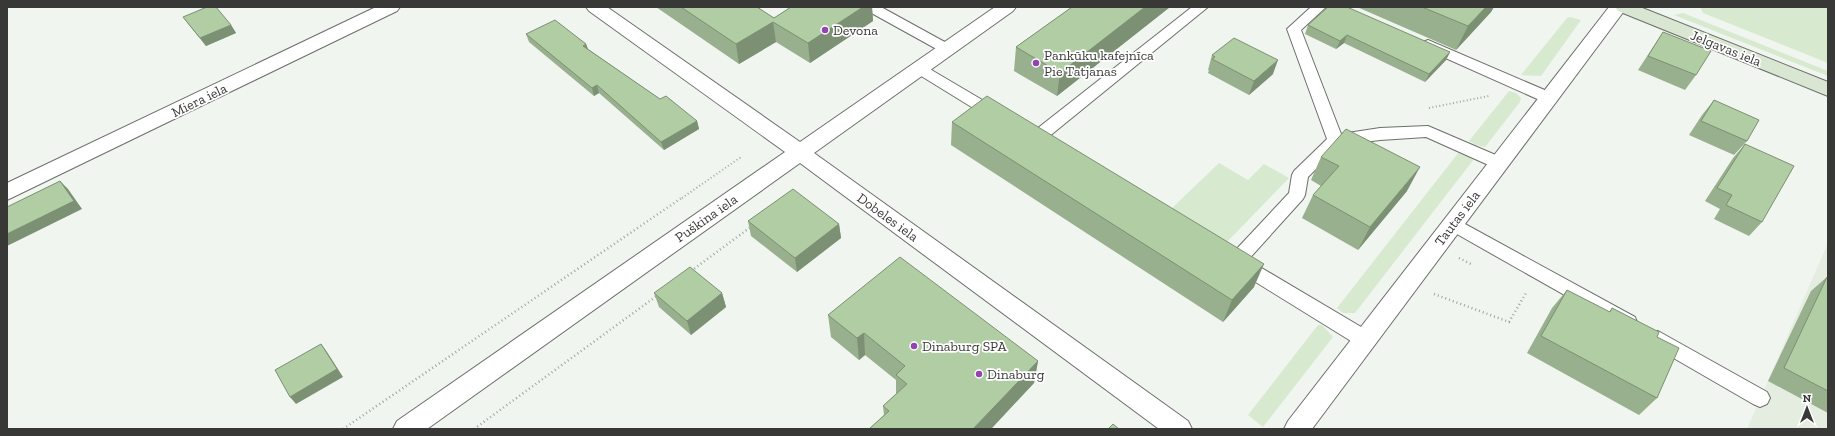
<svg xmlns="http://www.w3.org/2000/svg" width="1835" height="436" viewBox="0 0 1835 436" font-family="'Zilla Slab',serif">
<rect width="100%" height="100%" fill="#f0f5ef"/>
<path fill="#e4ede0" d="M1828,243V429H1747Z"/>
<path fill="#d7eacf" d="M1700,7H1828V63L1703,13Z
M1683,13L1828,71V76L1674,15Z
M1570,17L1581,20L1541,76L1521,75L1567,18Z
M1509,91L1516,93L1521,98L1520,102L1485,147L1476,145L1469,141Z
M1459,152L1474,159L1355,313H1343L1337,308Z
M1219,163L1248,180L1264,164L1289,178L1227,242L1172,208Z
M1318,325H1322L1333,337L1263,427L1248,415Z"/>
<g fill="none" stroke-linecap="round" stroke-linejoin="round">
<g stroke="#6c706b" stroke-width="2">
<path id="lane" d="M864,7H881L952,46L954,49L952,52L947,54L942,52L866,10Z
M1192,7H1208L1041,143L1035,145L1029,143L1027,139L1029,135Z
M1311,7H1326L1301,30L1341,134L1380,128L1428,126L1505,159L1507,163L1505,167L1499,169L1493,167L1426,137L1380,140L1340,145L1308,177L1305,195L1303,199L1248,260L1373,334L1375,340L1373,346L1366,348L1359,346L1233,268L1227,261L1230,256L1289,193L1292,175L1294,171L1327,139L1287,29Z
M1428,40L1554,94L1557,98L1554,102L1549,103L1544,102L1423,48L1421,45L1423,42Z
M918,63L923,65L1001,111L1004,115L1001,119L996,120L991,119L913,71L911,68L913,65Z
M1454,218L1635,317L1637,322L1635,327L1628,330L1621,327L1448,229L1445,224L1448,219Z
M1658,331L1767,392L1770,398L1767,404L1760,407L1753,404L1651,345L1649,339L1651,333Z"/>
</g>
<g stroke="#6c706b" stroke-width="2">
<path id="street" d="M376,7H400L397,11L7,200V183Z
M586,7H607L800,142L995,7H1016L1013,11L814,153L1188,421L1192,429H1159L800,163L427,429H393L397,421L785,152L589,11Z
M1609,7H1627L1312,429H1284L1288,421Z"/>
</g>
<g stroke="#6c706b" stroke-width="2">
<path id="secondary" d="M1615,7H1640L1828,82V96L1618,11Z"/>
</g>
<path stroke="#a1a4a0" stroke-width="2" stroke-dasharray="1 2.5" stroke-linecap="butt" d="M1429,108L1489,96
M682,198L741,157"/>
<path stroke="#a1a4a0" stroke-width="2.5" stroke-dasharray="1 3" stroke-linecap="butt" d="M1459,258L1473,265
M691,271L752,226
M1434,294L1509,322L1526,293
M343,429L683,197
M474,429L658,295"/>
<use href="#lane" fill="#fff" fill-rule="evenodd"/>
<use href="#street" fill="#fff" fill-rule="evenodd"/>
<use href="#secondary" fill="#d9e7d2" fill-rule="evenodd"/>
</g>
<path fill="#98b08d" d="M656,7H757L774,18L791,7H872L873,21L810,63L776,42L739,64Z
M1072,7H1170L1057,96L1014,71L1016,47Z
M1357,7H1494L1491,12L1456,50Z
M183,17L231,25L236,33L206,46L189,25Z
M1308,25L1450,52L1446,60L1425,82L1344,43L1336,49L1305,34Z
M1663,32L1696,75L1685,90L1638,70Z
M526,34L586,44L588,49L660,99L697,121L699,129L664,150L599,93L594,96L529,42Z
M1212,55L1273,74L1249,95L1208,73L1209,70H1208Z
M1714,100L1747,141L1734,155L1689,135L1702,115Z
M952,122L1254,287L1223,322L951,145Z
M1745,144L1762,222L1749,236L1714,219L1720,209L1705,201L1733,158Z
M1321,157L1407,191L1358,250L1302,218L1313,195L1321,186L1311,180Z
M748,221L839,224L841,238L797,272L751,236Z
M1827,277H1828V413L1768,381L1811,291Z
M1567,290L1609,312L1612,308L1657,337V398L1639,415L1527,353L1552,308Z
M654,293H722L726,307L691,335L659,307Z
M828,315L1038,361L1034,383L991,429H869L884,415L883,406L896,394V380L865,355L859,360L831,337Z"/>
<path fill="#7c9073" d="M863,7H872L873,21L810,63L808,43Z
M1145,7H1170L1057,96L1060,73Z
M1486,7H1494L1491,12L1456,50L1468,26Z
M773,22L776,42L739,64L736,44Z
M231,25L236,33L206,46L200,38Z
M1347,35L1344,43L1336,49L1340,41Z
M586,44L589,52L583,46Z
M1450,52L1446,60L1425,82L1429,74Z
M1278,60L1273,74L1249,95L1254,81Z
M597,85L599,93L594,96L592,88Z
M697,121L699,129L664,150L661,142Z
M1420,167L1407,191L1358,250L1370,227Z
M60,181L68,189L82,209L7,246V234Z
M839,224L841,238L797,272L795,258Z
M1264,264L1254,287L1223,322L1232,300Z
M722,293L726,307L691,335L687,321Z
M864,333L865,355L859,360L857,338Z
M321,344L327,352L343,377L296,404L290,397Z
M1038,361L1034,383L991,429H973Z"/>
<path fill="#b1cda4" stroke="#7c9073" d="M207,7H216L231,25L200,38L183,17Z
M681,7H757L774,18L791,7H863L808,43L773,22L736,44Z
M1072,7H1145L1060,73L1016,47Z
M1328,7H1347L1450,52L1429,74L1347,35L1340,41L1308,25Z
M1422,7H1486L1468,26Z
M555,20L586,44L583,46L660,99L666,96L697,121L661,142L597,85L592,88L526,34Z
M1663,32L1711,51L1696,75L1648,56Z
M1234,38L1278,60L1254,81L1212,59L1215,57L1212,55Z
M987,96L1264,264L1232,300L952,122Z
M1714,100L1759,120L1747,141L1701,121Z
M1346,129L1420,167L1370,227L1313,195L1339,166L1321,157Z
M1745,144L1794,166L1762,222L1726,205L1732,195L1717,188Z
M60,181L74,201L7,234V207Z
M793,189L839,224L795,258L748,221Z
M900,257L1038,361L973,429H869L889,411L883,406L907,384L896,375L905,366L864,333L857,338L828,315Z
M690,267L722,293L687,321L654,293Z
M1827,277H1828V391L1784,368Z
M1567,290L1610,312L1612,308L1659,332L1657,337L1679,348L1657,398L1541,336Z
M321,344L337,369L290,397L275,370Z
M1113,424L1119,429H1108Z"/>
<g fill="#9443b2" stroke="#fff" stroke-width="1.5">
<circle cx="825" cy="30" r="4"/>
<circle cx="1036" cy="63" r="4"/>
<circle cx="914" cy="346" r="4"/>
<circle cx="979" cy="374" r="4"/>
</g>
<g text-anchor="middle" stroke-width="3.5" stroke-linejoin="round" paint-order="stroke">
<g font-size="14" fill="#383937" stroke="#fff" text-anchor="start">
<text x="833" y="35">Devona</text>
<text x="1044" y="60">Pankūku kafejnīca<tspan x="1044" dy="16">Pie Tatjanas</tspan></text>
<text x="922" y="351">Dinaburg SPA</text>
<text x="987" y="379">Dinaburg</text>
</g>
<g font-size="14" fill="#383937" stroke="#fff">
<text transform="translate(1726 48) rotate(22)" y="5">Jelgavas iela</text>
<text transform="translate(199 100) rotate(-26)" y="5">Miera iela</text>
<text transform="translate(888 217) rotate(36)" y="5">Dobeles iela</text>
<text transform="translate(706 218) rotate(-35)" y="5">Puškina iela</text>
<text transform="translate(1457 218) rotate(-53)" y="5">Tautas iela</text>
</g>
</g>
<rect width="1835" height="436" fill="none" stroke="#383937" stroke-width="16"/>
<g transform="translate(1807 408)" stroke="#ffffff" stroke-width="3" paint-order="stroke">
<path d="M0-3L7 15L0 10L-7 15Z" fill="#383937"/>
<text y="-6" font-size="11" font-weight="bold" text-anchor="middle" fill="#383937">N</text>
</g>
</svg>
